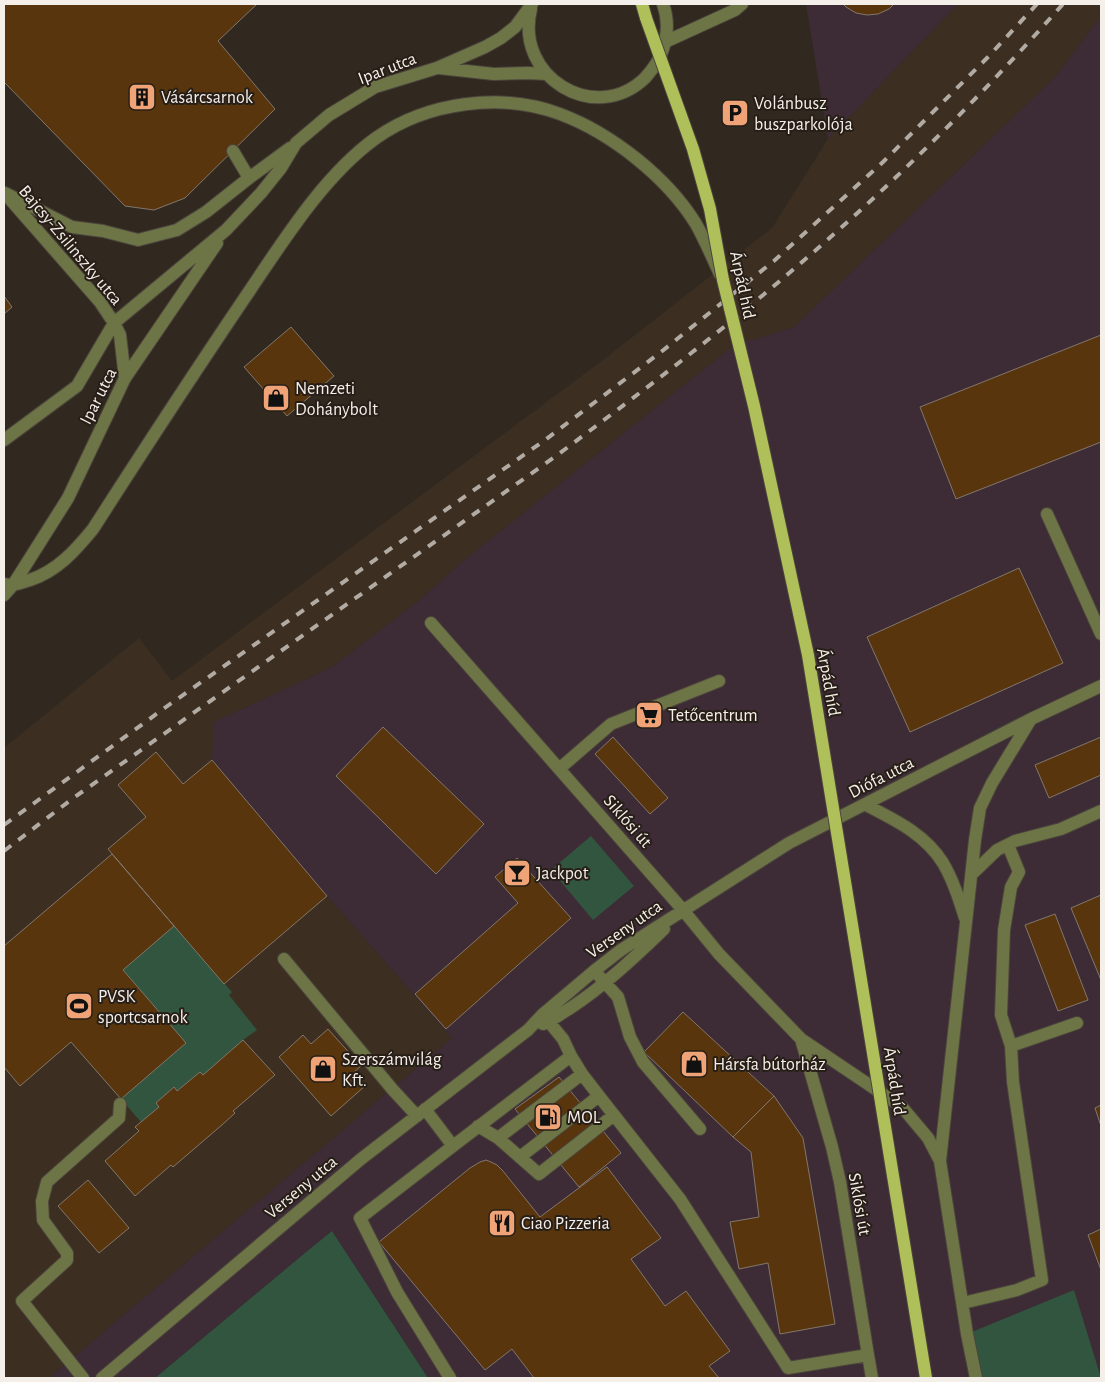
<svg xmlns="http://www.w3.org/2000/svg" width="1105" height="1382" viewBox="0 0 1105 1382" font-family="'Alegreya Sans',sans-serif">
<rect width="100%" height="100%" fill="#312920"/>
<path fill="#3c2f21" d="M958,4H1101V16L1056,76L794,327L733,346L463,561L421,599L332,667L214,722L327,896L452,1038L49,1378H4V748L139,638L172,681L607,357L772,228L828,139Z"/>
<path fill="#3d2c35" d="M806,4H958L828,139Z
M1101,16V1378H428L332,1231L155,1378H49L452,1038L327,896L212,760L214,722L332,667L421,599L463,561L733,346L794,327L1056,76Z"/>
<path fill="#31553f" d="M591,836L634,886L593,920L551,870Z
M174,926L232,992L229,995L257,1030L243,1040L203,1075L200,1072L177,1091L174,1088L156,1103L159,1107L141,1122L121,1099L186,1043L123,970Z
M332,1231L428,1378H155L311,1248Z
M1074,1290L1101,1378H976L967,1334Z"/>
<path fill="#58350d" stroke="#82776d" d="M4,4H257L218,41L275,109L185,198L154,210L125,206L5,83L4,84Z
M843,4H894L889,9L878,14L867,15L856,13L846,7Z
M4,296L12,307L4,314Z
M291,327L334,376L287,416L244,367Z
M1101,335V442L956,499L920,407Z
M1019,568L1063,663L910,732L867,637Z
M383,727L484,824L436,874L336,776Z
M613,737L668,798L650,814L595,754Z
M1101,737V775L1049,798L1035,765Z
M156,752L183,784L212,760L327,896L224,984L108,849L146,817L118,785Z
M112,854L174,926L123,970L186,1043L121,1099L71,1042L20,1086L4,1067V946Z
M517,858L571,918L446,1029L415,994L518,903L495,877Z
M1101,895V980L1071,908Z
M1055,914L1088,1000L1058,1011L1025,925Z
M683,1012L774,1096L733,1137L644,1052Z
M328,1029L361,1066L353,1073L365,1086L331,1116L279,1057L303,1035L311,1044Z
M243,1040L275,1075L233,1111L235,1113L223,1124L173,1167L171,1165L135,1196L105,1161L139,1131L135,1127L159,1107L156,1103L174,1087L177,1091L200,1072L203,1075Z
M559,1077L621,1153L579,1187L515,1109Z
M774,1096L803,1138L835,1324L780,1334L768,1263L739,1269L730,1222L759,1217L751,1152L733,1137Z
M1101,1105V1126L1095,1108Z
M486,1160L491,1162L497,1165L503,1171L540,1217L607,1167L661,1238L631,1259L665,1306L686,1291L730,1351L709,1366L719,1378H534L512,1349L485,1370L379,1242L470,1168L480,1162Z
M88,1180L129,1228L99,1253L58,1206Z
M1101,1229V1270L1088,1235Z"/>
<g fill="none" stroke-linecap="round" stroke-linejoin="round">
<g stroke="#4c453c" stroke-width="14">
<path id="minor" d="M531,9C514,77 595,126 645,78C653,69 660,60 663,49C668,34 668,18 663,4
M665,42L735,10L742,4
M439,68L494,74L528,73L547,74
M233,151L249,178
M5,193L72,227L103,231L138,240L177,230L206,212L249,178L290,148
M9,198L100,302L114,323L120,335L125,378
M4,440L77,386L114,323L226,230L261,193L281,168L296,143L329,115L375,87L437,68L485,47L501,38L515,27L532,4
M1047,514L1101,634
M4,584C14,586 20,583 30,580C57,571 75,551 93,529C143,451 194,373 246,296C282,243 323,176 376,138C427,102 501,92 560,114C611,133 667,177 696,224C705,240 712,257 720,274
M4,595L13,585L68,498L125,378L217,243
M431,623L683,910L719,954L801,1039L902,1107L928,1138L940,1161
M559,769L611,724L719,681
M866,805C895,820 925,834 943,863C953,880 959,899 965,918
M971,875L997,850L1015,841L1061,829L1101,811
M284,959L393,1090L417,1116
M599,976L618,997L630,1037L643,1062L700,1129
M543,1024C552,1021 560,1014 569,1009C604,986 634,958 664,929
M801,1039L832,1147L840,1182L868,1355L872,1378
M1011,1046L1077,1023
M571,1056L582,1074L599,1096L680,1199L788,1368L868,1355
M425,1109L453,1146L571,1056L563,1039L549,1022
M478,1126L498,1138L539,1174L614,1115
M498,1138L582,1074
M520,1157L599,1096
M963,1303L1017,1290L1042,1280L1013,1082L1011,1046L1001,1015L1004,930L1011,887L1019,872L1008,845
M83,1378L22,1301L67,1260V1253L43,1220L42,1201L47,1182L119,1118L120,1104
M102,1378L361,1159L528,1030L543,1014L594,971L621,950L789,843L1031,719L1101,686
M450,1378L397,1292L360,1218L453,1146
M976,1378L967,1334L940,1161L975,840L980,808L992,783L1031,719"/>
</g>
<g stroke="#4c453c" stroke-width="14">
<path id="major" d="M642,4L646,18"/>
</g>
<use href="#minor" stroke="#6d7547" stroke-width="12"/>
<use href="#major" stroke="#afc05b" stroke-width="12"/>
<path stroke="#b2aba4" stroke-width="4" stroke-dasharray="9 9" stroke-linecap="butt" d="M4,825L166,707L545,440L661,352L775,260L883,162L988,57L1037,4
M4,851L72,799L556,456C635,397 713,338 788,274C886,191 978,100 1063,4"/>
<g stroke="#4c453c" stroke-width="14" stroke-linecap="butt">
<path id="major-bridge" d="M646,18L693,149L710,209L723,280L754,406L808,655L926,1378"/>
</g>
<use href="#major-bridge" stroke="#afc05b" stroke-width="12"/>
</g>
<defs>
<g id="building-square" transform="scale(1.4375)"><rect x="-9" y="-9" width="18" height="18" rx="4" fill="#efa377" stroke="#271f17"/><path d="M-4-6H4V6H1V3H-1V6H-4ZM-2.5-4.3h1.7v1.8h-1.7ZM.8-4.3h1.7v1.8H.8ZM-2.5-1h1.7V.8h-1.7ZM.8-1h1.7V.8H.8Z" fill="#111"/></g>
<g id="parking-square" transform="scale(1.4375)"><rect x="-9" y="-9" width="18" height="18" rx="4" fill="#efa377" stroke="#271f17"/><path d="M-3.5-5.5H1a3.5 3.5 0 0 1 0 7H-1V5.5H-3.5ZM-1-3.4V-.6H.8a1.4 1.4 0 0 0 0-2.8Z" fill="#111"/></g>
<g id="shop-square" transform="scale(1.4375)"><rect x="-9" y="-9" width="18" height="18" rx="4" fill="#efa377" stroke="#271f17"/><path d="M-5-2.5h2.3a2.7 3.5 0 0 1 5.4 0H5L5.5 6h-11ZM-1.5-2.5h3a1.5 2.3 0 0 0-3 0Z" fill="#111"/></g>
<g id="supermarket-square" transform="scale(1.4375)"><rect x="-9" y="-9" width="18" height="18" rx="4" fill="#efa377" stroke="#271f17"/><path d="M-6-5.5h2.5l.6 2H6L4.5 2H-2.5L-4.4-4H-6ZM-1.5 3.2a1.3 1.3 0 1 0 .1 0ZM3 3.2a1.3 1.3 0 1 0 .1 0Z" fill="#111"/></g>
<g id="bar-square" transform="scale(1.4375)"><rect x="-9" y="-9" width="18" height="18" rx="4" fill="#efa377" stroke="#271f17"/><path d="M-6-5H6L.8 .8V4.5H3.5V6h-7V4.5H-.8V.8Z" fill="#111"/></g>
<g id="stadium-square" transform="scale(1.4375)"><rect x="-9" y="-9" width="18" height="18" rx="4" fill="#efa377" stroke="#271f17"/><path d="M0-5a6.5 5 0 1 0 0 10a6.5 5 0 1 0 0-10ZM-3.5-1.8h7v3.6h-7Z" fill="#111"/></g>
<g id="fuel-square" transform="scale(1.4375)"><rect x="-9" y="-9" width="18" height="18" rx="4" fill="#efa377" stroke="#271f17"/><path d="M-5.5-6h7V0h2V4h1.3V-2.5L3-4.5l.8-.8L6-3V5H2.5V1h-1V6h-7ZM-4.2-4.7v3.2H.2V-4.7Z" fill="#111"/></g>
<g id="restaurant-square" transform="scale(1.4375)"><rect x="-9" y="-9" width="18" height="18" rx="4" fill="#efa377" stroke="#271f17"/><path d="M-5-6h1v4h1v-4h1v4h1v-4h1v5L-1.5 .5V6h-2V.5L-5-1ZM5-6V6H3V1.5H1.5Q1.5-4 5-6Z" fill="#111"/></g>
</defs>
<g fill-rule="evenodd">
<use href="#building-square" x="142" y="97"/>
<use href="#parking-square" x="735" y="113"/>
<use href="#shop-square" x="276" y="398"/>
<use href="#supermarket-square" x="649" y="715"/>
<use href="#bar-square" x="517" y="873"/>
<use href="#stadium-square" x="79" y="1006"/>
<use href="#shop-square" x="694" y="1064"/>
<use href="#shop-square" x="323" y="1069"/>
<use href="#fuel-square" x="548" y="1117"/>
<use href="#restaurant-square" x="502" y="1223"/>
</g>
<g text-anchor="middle" stroke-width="4" stroke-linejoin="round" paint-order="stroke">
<g font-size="18" fill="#f5efe9" stroke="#271f17">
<text transform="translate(387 68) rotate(-21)" y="6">Ipar utca</text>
<text transform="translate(71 245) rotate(50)" y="6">Bajcsy-Zsilinszky utca</text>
<text transform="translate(743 285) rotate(78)" y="6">Árpád híd</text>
<text transform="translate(98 396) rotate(-63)" y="6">Ipar utca</text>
<text transform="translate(829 682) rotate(80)" y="6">Árpád híd</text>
<text transform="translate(881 777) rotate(-27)" y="6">Diófa utca</text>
<text transform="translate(628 821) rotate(49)" y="6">Siklósi út</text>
<text transform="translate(624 929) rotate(-35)" y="6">Verseny utca</text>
<text transform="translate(895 1081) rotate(81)" y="6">Árpád híd</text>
<text transform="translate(301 1187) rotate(-40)" y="6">Verseny utca</text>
<text transform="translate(860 1204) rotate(80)" y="6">Siklósi út</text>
</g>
<g font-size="18" fill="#f5efe9" stroke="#271f17" text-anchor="start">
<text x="161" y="103">Vásárcsarnok</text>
<text x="754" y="109">Volánbusz<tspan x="754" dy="21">buszparkolója</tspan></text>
<text x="295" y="394">Nemzeti<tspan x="295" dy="21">Dohánybolt</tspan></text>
<text x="668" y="721">Tetőcentrum</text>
<text x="536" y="879">Jackpot</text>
<text x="98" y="1002">PVSK<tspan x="98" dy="21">sportcsarnok</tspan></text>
<text x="342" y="1065">Szerszámvilág<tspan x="342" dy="21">Kft.</tspan></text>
<text x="713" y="1070">Hársfa bútorház</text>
<text x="567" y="1123">MOL</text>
<text x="521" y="1229">Ciao Pizzeria</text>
</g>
</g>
<rect width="1105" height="1382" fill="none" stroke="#f5efe9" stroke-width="10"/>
</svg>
